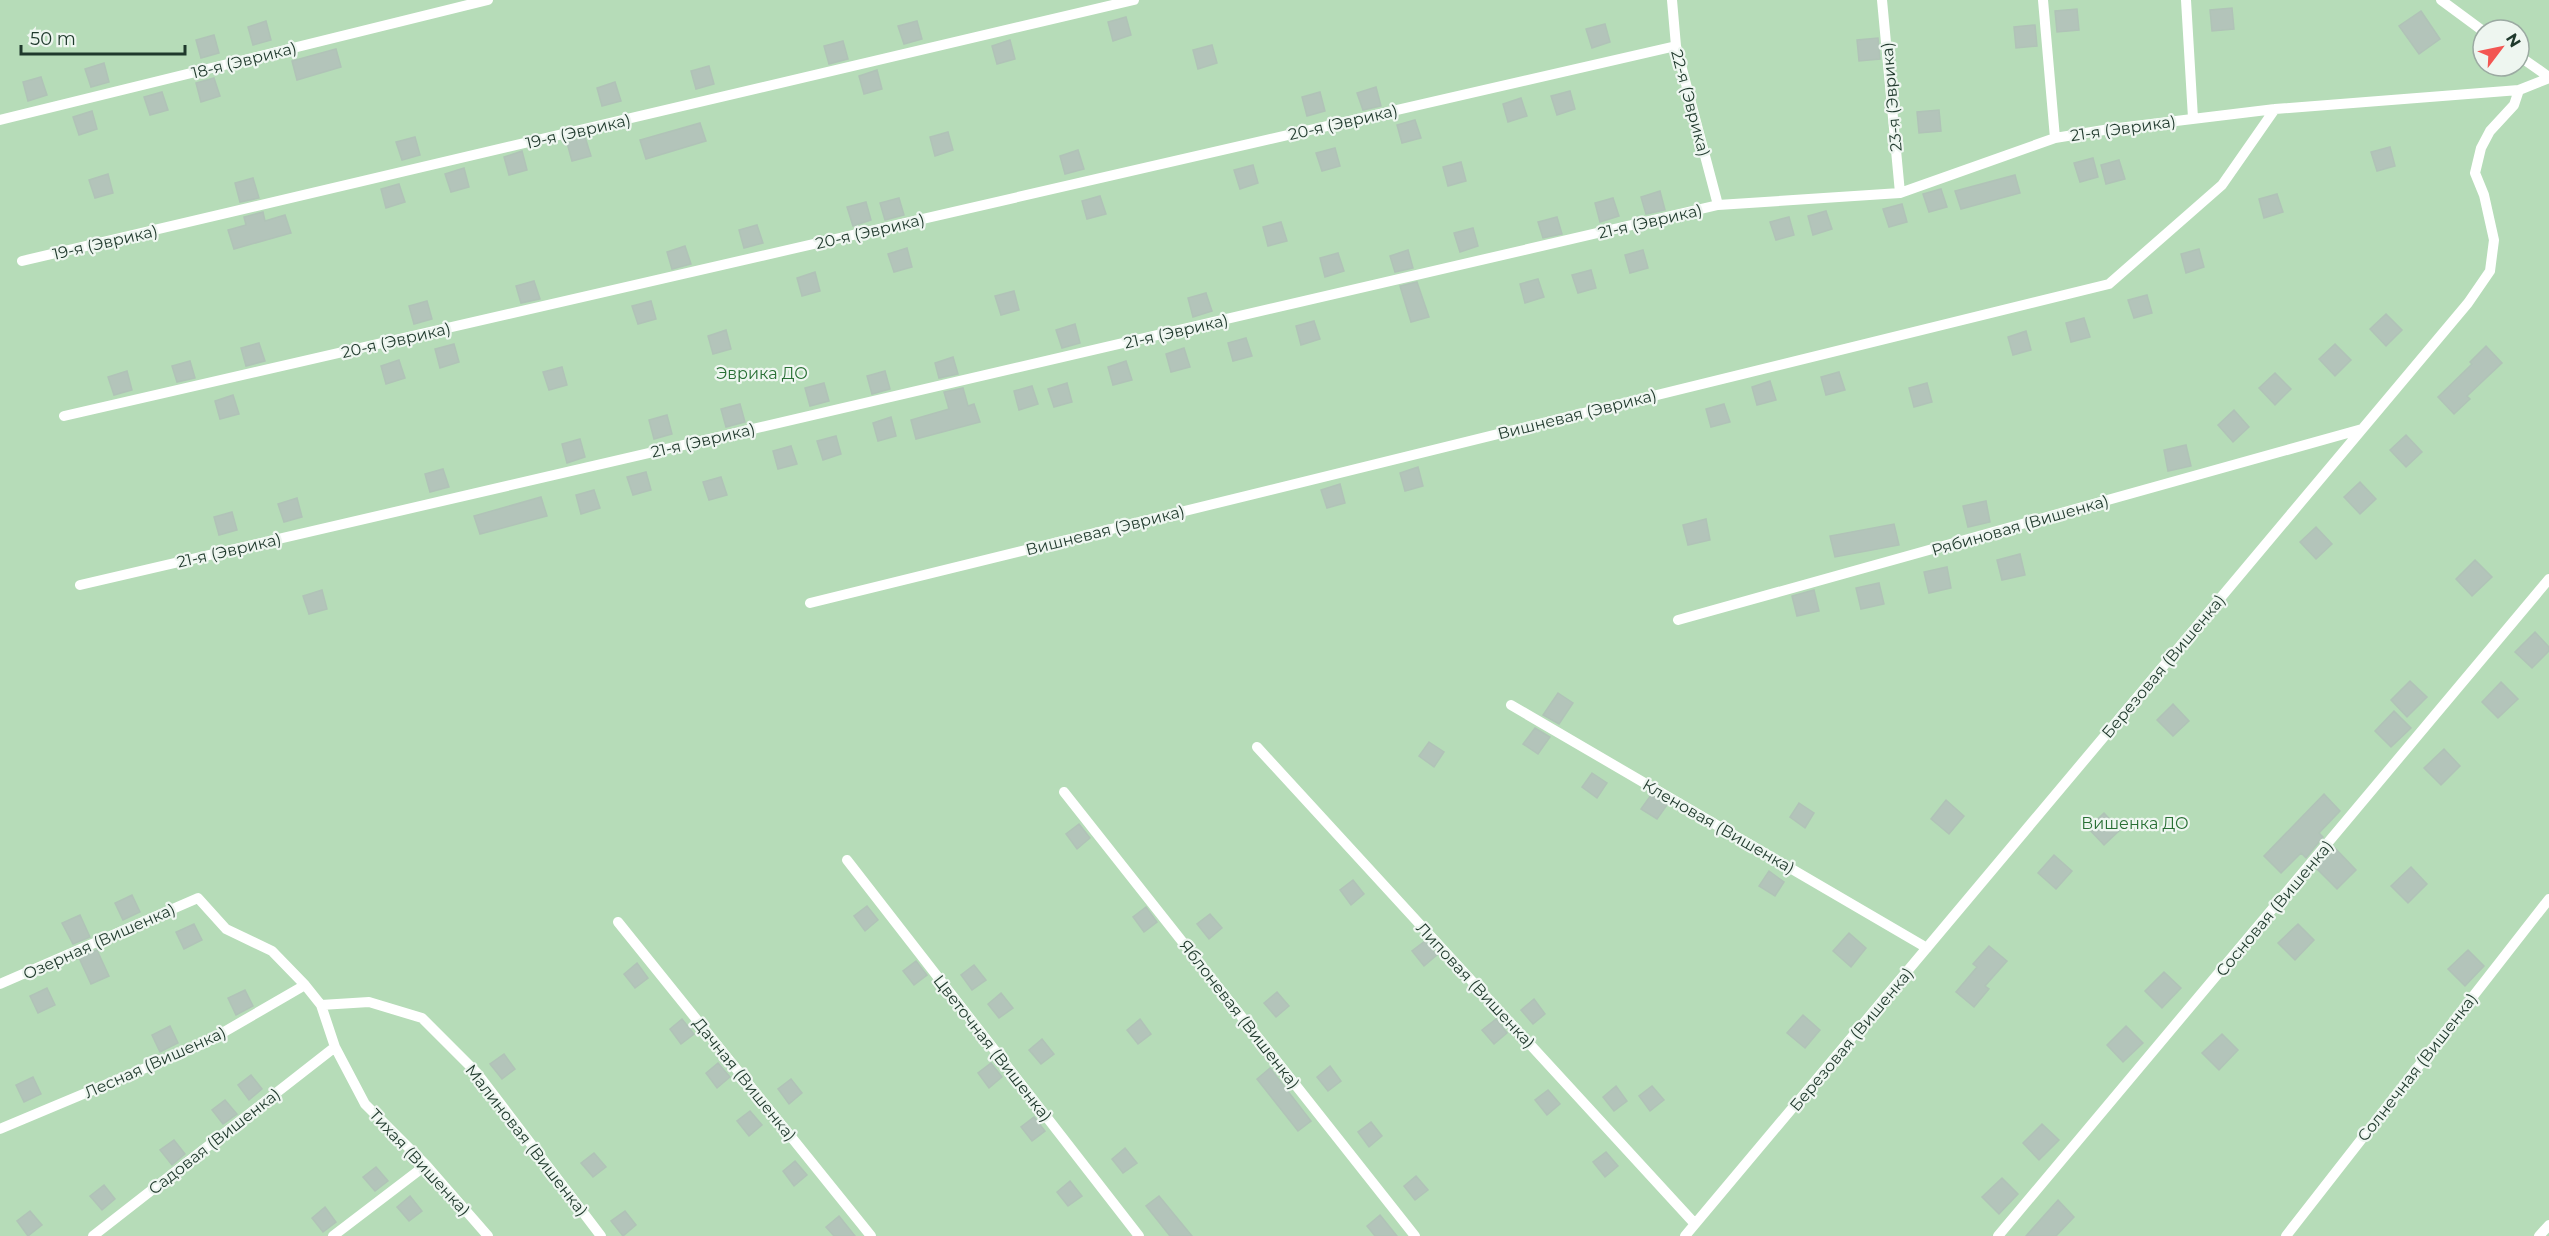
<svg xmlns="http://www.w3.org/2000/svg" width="2549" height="1236" viewBox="0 0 2549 1236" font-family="Montserrat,sans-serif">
<rect width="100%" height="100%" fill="#deeae2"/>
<path fill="#b6dcb8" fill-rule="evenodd" d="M0,0H2549V1236H0ZM2483,30H2519V66H2483Z"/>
<path fill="#b3c4ba" stroke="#b0c3b7" stroke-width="1.5" d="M2232,8L2234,29L2212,31L2210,10Z
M2077,9L2079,30L2057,32L2055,11Z
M2421,11L2440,39L2419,54L2399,26Z
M1126,17L1131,35L1113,41L1108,22Z
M266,21L271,40L253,45L248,27Z
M917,21L922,39L904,44L898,26Z
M1605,24L1610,42L1592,48L1586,29Z
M2035,25L2037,46L2016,48L2014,27Z
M214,35L219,53L201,58L196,40Z
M1878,38L1880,59L1859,61L1857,40Z
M1010,40L1015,59L997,64L992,46Z
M843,41L848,59L829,64L824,46Z
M1212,45L1217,63L1198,69L1193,50Z
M336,49L341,67L297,80L292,61Z
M104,63L109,82L91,87L85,69Z
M709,66L714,84L696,89L691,71Z
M877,70L882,89L864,94L859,76Z
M41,77L47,95L28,101L23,82Z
M214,78L220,96L201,102L196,83Z
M615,82L621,101L602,106L597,88Z
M1376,87L1381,106L1363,110L1357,93Z
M1570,91L1575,109L1557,115L1551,96Z
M162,92L168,110L150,115L144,97Z
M1320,92L1325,111L1307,116L1302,97Z
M1521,98L1527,116L1508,122L1503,104Z
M1939,110L1941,131L1919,133L1917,112Z
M92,111L97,129L79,135L73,117Z
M1415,120L1421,138L1402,143L1397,125Z
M700,123L706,141L646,159L640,140Z
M948,132L953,150L935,156L930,137Z
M415,137L420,155L402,160L396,142Z
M585,137L591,156L572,161L567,143Z
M2390,147L2395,166L2377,171L2371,152Z
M1335,148L1340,166L1322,171L1316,153Z
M1078,150L1084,169L1065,174L1060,156Z
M522,151L527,170L509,175L504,157Z
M2093,158L2098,177L2080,182L2074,163Z
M2119,160L2125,179L2106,184L2101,165Z
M1461,162L1466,181L1448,186L1443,167Z
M1253,165L1258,183L1240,189L1234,170Z
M464,168L469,187L451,192L445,174Z
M108,174L113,193L95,198L89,180Z
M2015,175L2020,193L1961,209L1955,191Z
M253,178L259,198L240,202L235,183Z
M399,184L405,202L386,208L381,189Z
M1941,189L1947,207L1929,212L1923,194Z
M1660,191L1665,210L1646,214L1641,197Z
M2277,194L2283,212L2264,218L2259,199Z
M1100,196L1106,214L1087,219L1082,201Z
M899,198L904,215L885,220L880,203Z
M1613,198L1619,216L1600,222L1595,203Z
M866,202L871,220L853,226L847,207Z
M1902,204L1907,222L1889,227L1883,209Z
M1826,211L1832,229L1813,235L1808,216Z
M263,212L265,221L285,215L291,233L234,249L228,230L246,225L244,217Z
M1557,217L1562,234L1543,238L1538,222Z
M1789,217L1794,235L1776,240L1770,222Z
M1281,222L1287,241L1268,246L1263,227Z
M757,225L763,243L744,248L739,230Z
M1473,228L1478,246L1460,252L1454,233Z
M685,246L691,264L672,269L667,252Z
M907,248L912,267L894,272L888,254Z
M2199,249L2204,267L2186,273L2181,254Z
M1408,250L1413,268L1395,272L1390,256Z
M1643,250L1648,268L1630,273L1625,255Z
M1338,253L1344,271L1325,277L1320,258Z
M1591,270L1596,288L1578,293L1572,275Z
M815,272L820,291L802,296L797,278Z
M1538,279L1544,297L1525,303L1520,284Z
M534,281L540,299L521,303L516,286Z
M1417,282L1429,317L1411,322L1400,286Z
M1014,291L1019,310L1001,315L995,296Z
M1206,293L1212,311L1193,317L1188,298Z
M2147,295L2152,313L2134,318L2128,300Z
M427,301L432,319L414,324L409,306Z
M651,301L656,319L638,324L632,306Z
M2386,314L2402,330L2386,346L2370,329Z
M2084,318L2090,337L2071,342L2066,323Z
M1314,321L1320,339L1301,345L1296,326Z
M1075,324L1080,343L1062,348L1056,330Z
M726,330L731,349L713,354L708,336Z
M2026,331L2031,350L2013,355L2008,337Z
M1246,338L1252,356L1233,361L1228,343Z
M259,343L265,361L246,366L241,348Z
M454,344L459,362L440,368L435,349Z
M2335,344L2351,360L2335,376L2319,359Z
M2486,346L2502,363L2467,396L2470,399L2454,414L2438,397L2472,364L2470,362Z
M1184,348L1190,367L1171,372L1166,354Z
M953,357L958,374L939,378L935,363Z
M399,360L405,378L386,384L381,366Z
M190,361L195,378L177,382L172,366Z
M1126,361L1132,380L1113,385L1108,367Z
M562,367L567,385L549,390L543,372Z
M127,371L132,390L114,395L108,377Z
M885,371L890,389L872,394L867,376Z
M1839,372L1845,390L1826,395L1821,377Z
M2275,373L2291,389L2275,405L2259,388Z
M1770,381L1776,400L1757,405L1752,387Z
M824,383L829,401L810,406L805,388Z
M1067,383L1072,402L1054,407L1048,389Z
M1927,383L1932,402L1914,407L1909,388Z
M1032,386L1038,404L1019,410L1014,391Z
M963,388L968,406L974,404L980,422L916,439L911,420L949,409L944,392Z
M233,395L239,414L220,419L215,401Z
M740,404L745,422L726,427L721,409Z
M1724,404L1730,422L1711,427L1706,409Z
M2234,410L2249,427L2233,442L2218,425Z
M667,415L672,434L654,439L649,420Z
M891,417L896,436L878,441L873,423Z
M2406,435L2422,452L2406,467L2390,450Z
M836,436L841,454L823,460L817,441Z
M580,439L585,457L567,463L562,444Z
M2186,445L2191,466L2168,471L2164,450Z
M791,446L797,464L778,469L773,451Z
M1418,467L1423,486L1405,491L1400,473Z
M443,469L449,487L430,492L425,474Z
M646,472L651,490L633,495L627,477Z
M721,477L727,495L709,500L703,482Z
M2360,482L2376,499L2360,514L2344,497Z
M1340,484L1345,503L1327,508L1321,490Z
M594,490L600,508L581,514L576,495Z
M541,497L547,516L480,534L474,516Z
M297,498L302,517L284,522L278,504Z
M1986,501L1990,522L1968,527L1963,506Z
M232,512L237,530L219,535L214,517Z
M1706,519L1710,540L1688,545L1683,525Z
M1894,524L1899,545L1835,557L1830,536Z
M2316,527L2332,544L2316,559L2300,542Z
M2020,554L2025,575L2002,580L1997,560Z
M2475,560L2492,577L2472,596L2456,579Z
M1947,567L1951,588L1929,593L1924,572Z
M1879,583L1884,604L1861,609L1856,588Z
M322,590L327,609L309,614L303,596Z
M1814,590L1819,611L1797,616L1792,596Z
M2535,632L2549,647V651L2532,668L2515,652Z
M2410,681L2427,697L2407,717L2391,700Z
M2501,682L2518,699L2498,718L2482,702Z
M1558,693L1573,703L1559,724L1543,715Z
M2173,704L2189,721L2173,736L2157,720Z
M2394,711L2411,728L2391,747L2375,731Z
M1535,728L1550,737L1538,754L1523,744Z
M1429,742L1444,752L1434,767L1419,756Z
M2444,749L2460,766L2441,785L2424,768Z
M1592,773L1607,783L1597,798L1582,787Z
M2324,794L2340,811L2319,833L2323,837L2306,858L2301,853L2281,873L2264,856Z
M1651,795L1667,805L1657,819L1641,809Z
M1946,800L1964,816L1949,834L1931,819Z
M1799,803L1814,813L1805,828L1790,817Z
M2104,813L2120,830L2104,845L2088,828Z
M1079,824L1090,838L1077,849L1066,834Z
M2334,847L2356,870L2337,889L2316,868Z
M2054,855L2072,871L2056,889L2038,873Z
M2411,867L2427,884L2408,903L2391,886Z
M1769,871L1784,882L1775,896L1759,886Z
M1353,880L1364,894L1351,905L1340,890Z
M132,895L140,912L123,920L115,903Z
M867,906L878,920L865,931L854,916Z
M1146,907L1157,922L1144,932L1133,917Z
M1210,914L1222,928L1209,939L1197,924Z
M80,915L90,937L73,944L62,923Z
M194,924L202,940L184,949L176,932Z
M2298,924L2314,940L2295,960L2278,943Z
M1849,933L1866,948L1851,967L1833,951Z
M1425,941L1437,955L1424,966L1412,951Z
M1989,946L2007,961L1985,986L1989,989L1974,1007L1956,992L1977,967L1973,964Z
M97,950L109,976L91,984L79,958Z
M2468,950L2484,966L2465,986L2448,969Z
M916,961L927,975L914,985L903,971Z
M637,963L648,978L635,988L624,974Z
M974,965L986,980L972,990L961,975Z
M2164,972L2181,988L2162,1008L2145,991Z
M47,988L55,1005L38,1013L30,996Z
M245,990L253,1006L236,1015L228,998Z
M1277,992L1289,1006L1276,1017L1264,1003Z
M1001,993L1013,1008L999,1018L988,1004Z
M1534,999L1545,1014L1533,1024L1521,1010Z
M1803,1015L1820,1030L1805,1048L1787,1033Z
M682,1019L694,1034L681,1044L670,1029Z
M1140,1019L1151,1034L1138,1044L1127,1030Z
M1496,1019L1507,1033L1494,1044L1482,1030Z
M170,1026L178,1043L160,1052L152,1035Z
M2126,1026L2143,1043L2123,1062L2107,1045Z
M2222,1034L2238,1050L2219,1070L2202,1053Z
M1042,1039L1054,1054L1041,1064L1029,1050Z
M504,1054L515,1069L502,1079L490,1064Z
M718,1063L730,1077L717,1088L706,1073Z
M991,1063L1002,1077L989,1088L978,1073Z
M1330,1066L1341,1081L1328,1091L1317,1077Z
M1270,1068L1311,1121L1298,1131L1257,1079Z
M251,1075L262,1089L249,1100L238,1085Z
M33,1077L41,1094L24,1102L16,1085Z
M791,1079L802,1093L789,1104L778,1089Z
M1616,1086L1627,1101L1614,1111L1603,1097Z
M1652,1086L1664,1100L1650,1111L1639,1096Z
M1548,1090L1560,1104L1547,1115L1535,1100Z
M225,1100L237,1114L223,1124L212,1110Z
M750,1111L762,1125L749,1136L737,1121Z
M1034,1117L1045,1131L1032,1141L1021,1127Z
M1371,1122L1382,1136L1369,1147L1358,1132Z
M2042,1124L2059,1140L2039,1160L2023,1143Z
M174,1140L185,1154L172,1165L160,1150Z
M1125,1148L1137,1163L1123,1173L1112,1159Z
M1606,1152L1618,1166L1605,1177L1593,1162Z
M594,1153L606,1167L593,1177L581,1163Z
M795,1161L807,1175L794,1186L783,1171Z
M376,1167L388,1181L375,1191L363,1177Z
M1416,1176L1428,1190L1415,1200L1404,1186Z
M2002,1178L2018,1194L1999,1214L1982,1197Z
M1070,1181L1082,1196L1068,1206L1057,1192Z
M104,1185L115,1199L102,1210L90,1196Z
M410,1196L422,1211L409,1221L397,1207Z
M1159,1196L1192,1236H1170L1146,1206Z
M2058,1200L2074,1217L2056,1236H2026Z
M325,1207L336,1222L323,1232L312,1218Z
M30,1211L42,1225L28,1236L17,1221Z
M625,1211L636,1225L623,1236L611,1221Z
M1380,1215L1397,1236H1375L1367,1226Z
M839,1216L855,1236H834L826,1227Z"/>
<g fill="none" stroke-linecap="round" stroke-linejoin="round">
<path stroke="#fff" stroke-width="10" d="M1672,0L1676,46L1718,205
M1882,0L1900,193
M2043,0L2055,138
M2186,0L2193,118
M2441,0L2483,31
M2519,56L2549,77
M0,120L488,0
M22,261L1134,0
M64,416L1676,46
M80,585L1718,205L1900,193L2055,138L2110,129L2275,109L2519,90
M810,603L2109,284L2222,185L2275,109
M1678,620L2362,429
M1511,705L1927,948
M1257,747L1695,1224
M1064,792L1415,1236
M847,860L1139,1236
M618,922L871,1236
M0,984L198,898L226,929L272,951L305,985L321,1005L335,1047L365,1104L426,1165L488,1236
M321,1005L369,1002L422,1018L477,1073L601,1236
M0,1129L205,1043L305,985
M93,1236L335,1047
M333,1236L426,1165
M1685,1236L2468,303L2490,271L2494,240L2484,195L2475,173L2481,148L2490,131L2514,105L2519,90L2549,78
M1998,1236L2549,579
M2286,1236L2549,899
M2539,1236L2549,1225"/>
</g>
<g text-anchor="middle" stroke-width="4.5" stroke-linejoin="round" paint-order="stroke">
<g font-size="16" fill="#1f392c" stroke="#eef6f0">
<text transform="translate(244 60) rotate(-14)" y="6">18-я (Эврика)</text>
<text transform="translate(1891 97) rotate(-95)" y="6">23-я (Эврика)</text>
<text transform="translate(1691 103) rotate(75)" y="6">22-я (Эврика)</text>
<text transform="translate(1343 122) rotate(-13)" y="6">20-я (Эврика)</text>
<text transform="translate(2123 128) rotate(-8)" y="6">21-я (Эврика)</text>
<text transform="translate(578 131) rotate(-13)" y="6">19-я (Эврика)</text>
<text transform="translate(1650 221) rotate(-13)" y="6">21-я (Эврика)</text>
<text transform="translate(870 231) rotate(-13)" y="6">20-я (Эврика)</text>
<text transform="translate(105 242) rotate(-13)" y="6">19-я (Эврика)</text>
<text transform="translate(1176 331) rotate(-13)" y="6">21-я (Эврика)</text>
<text transform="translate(396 340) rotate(-13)" y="6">20-я (Эврика)</text>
<text transform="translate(1577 414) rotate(-14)" y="6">Вишневая (Эврика)</text>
<text transform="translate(703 440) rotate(-13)" y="6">21-я (Эврика)</text>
<text transform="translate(2020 525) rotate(-16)" y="6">Рябиновая (Вишенка)</text>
<text transform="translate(1105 530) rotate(-14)" y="6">Вишневая (Эврика)</text>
<text transform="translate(229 550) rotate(-13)" y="6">21-я (Эврика)</text>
<text transform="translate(2163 666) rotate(-50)" y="6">Березовая (Вишенка)</text>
<text transform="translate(1719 826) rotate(30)" y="6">Кленовая (Вишенка)</text>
<text transform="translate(2274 908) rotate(-50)" y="6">Сосновая (Вишенка)</text>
<text transform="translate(99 941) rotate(-24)" y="6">Озерная (Вишенка)</text>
<text transform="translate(1476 985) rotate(47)" y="6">Липовая (Вишенка)</text>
<text transform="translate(1240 1014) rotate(52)" y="6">Яблоневая (Вишенка)</text>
<text transform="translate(1851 1039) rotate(-50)" y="6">Березовая (Вишенка)</text>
<text transform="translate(993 1048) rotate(52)" y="6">Цветочная (Вишенка)</text>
<text transform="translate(155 1062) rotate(-24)" y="6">Лесная (Вишенка)</text>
<text transform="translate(2417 1067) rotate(-52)" y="6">Солнечная (Вишенка)</text>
<text transform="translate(745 1079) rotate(51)" y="6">Дачная (Вишенка)</text>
<text transform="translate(527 1140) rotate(52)" y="6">Малиновая (Вишенка)</text>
<text transform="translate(214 1141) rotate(-38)" y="6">Садовая (Вишенка)</text>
<text transform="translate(420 1162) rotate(47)" y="6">Тихая (Вишенка)</text>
</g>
<g font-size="16" fill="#297035" stroke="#eef6f0">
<text x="762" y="379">Эврика ДО</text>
<text x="2135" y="829">Вишенка ДО</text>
</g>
</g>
<g transform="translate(2501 48) rotate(58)"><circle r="28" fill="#eef6f0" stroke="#9baaa2" stroke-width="1.5"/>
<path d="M0-4.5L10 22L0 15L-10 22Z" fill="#f35652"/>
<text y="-9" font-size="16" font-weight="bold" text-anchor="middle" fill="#1f392c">N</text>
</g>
<path d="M21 45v9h164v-9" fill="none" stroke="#1f392c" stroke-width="3"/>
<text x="30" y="45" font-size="18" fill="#1f392c" stroke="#eef6f0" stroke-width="4.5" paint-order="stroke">50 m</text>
</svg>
